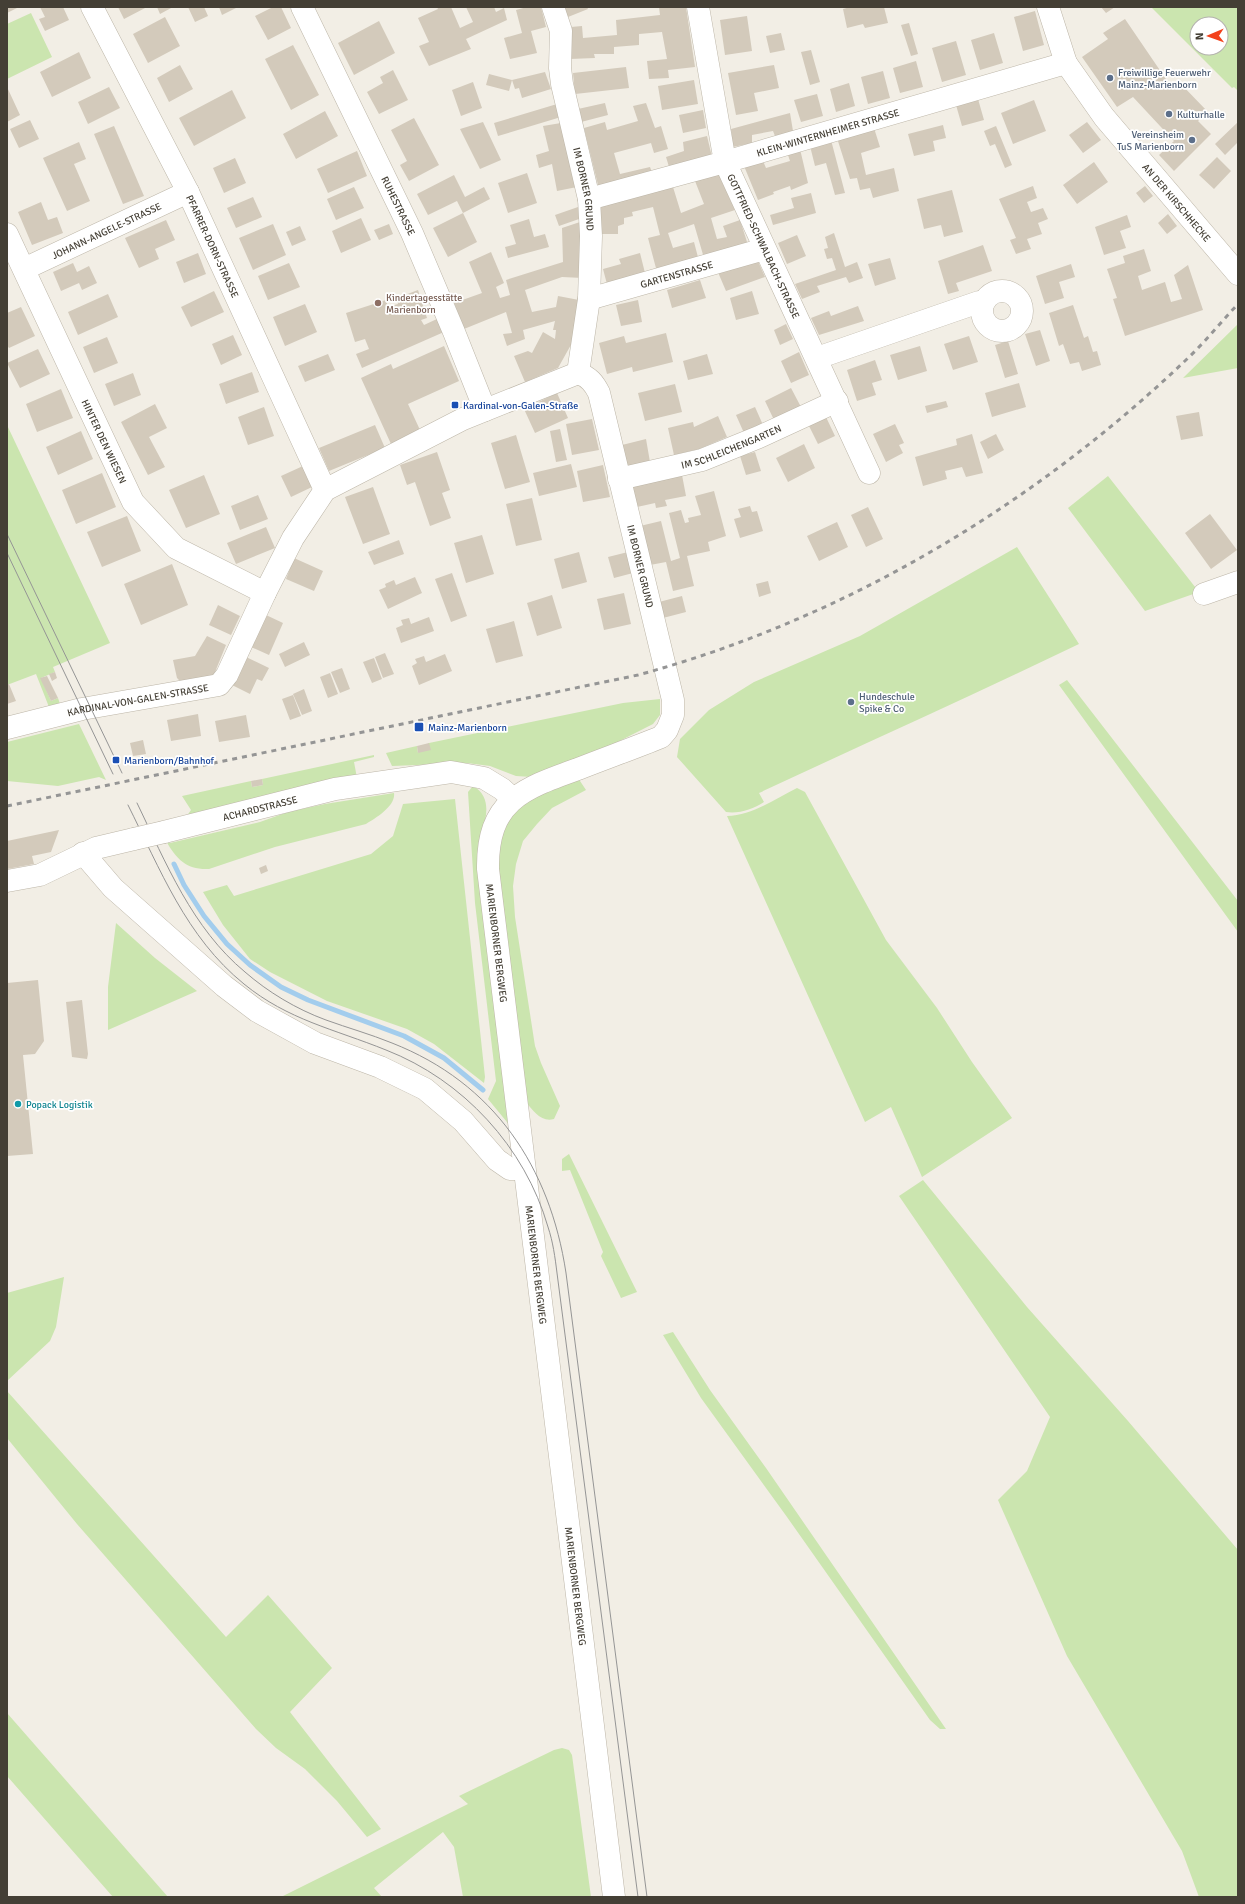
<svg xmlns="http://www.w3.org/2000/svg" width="1245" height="1904" viewBox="0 0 1245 1904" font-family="Signika,sans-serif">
<rect width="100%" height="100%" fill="#f2eee5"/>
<path fill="#cbe5af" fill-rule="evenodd" d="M1151,7H1238V91L1234,87L1232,88ZM1197,24H1221V48H1197Z
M31,13L52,57L7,79V24Z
M1238,324V368L1183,378Z
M7,425L110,643L53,667L55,672L41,678L51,701L58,698L60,704L49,707L36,674L7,685Z
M1108,476L1199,592L1145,611L1068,508Z
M1017,547L1079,644C973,695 866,743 759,793L764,802C753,809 739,814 726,812L677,757L680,739L709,710L754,682L860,636Z
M1067,680L1238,901V932L1059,685Z
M660,699V715L653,724L590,756L532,777L516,776L490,766L467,763L392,766L386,753L417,746L418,753L429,743L623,703Z
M79,724L106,780L99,777L58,786L7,781V742Z
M374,755V757L354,762L357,778L186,817L191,810L182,796L251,781L252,787L263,785L262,779Z
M578,778L586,790L552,808L537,824L523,841L516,864L513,886L515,917L535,1046L541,1063L560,1106L554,1119C542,1123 533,1111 526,1102L495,877L500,836L513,813L530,798Z
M473,786C499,801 479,831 479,854L511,1127L488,1099L496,1081L475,903L468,792Z
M797,788L805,792L886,940L937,1008L972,1062L1012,1118L922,1177L891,1107L865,1122L727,816C753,815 775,799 797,788Z
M394,793C396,806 376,818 366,824L275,847L209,869C187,870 177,860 166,841L170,843L260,822L288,812L325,804Z
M455,799L485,1077L484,1083L434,1044L407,1029L327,1001L270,972L250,959L223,925L203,892L227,885L234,896L371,854L393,836L403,804Z
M116,923L155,958L197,991L108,1030V987Z
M569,1154L637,1292L621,1298L601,1256L603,1252L570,1170L562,1171V1159Z
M923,1180L1027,1307L1128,1421L1238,1550V1897H1199L1182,1851L1067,1656L998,1500L1027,1471L1050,1417L899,1196Z
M64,1277L56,1327L50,1341L7,1381V1293Z
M673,1332L710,1390L766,1468L946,1729H940L930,1720L787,1517L701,1398L663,1335Z
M7,1391L226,1637L268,1595L332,1668L290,1712L381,1829L367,1837L337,1801L305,1769L276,1748L256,1729L77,1524L7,1438Z
M7,1713L168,1897H113L7,1776Z
M562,1748L569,1750L572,1755L591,1897H463L454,1847L443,1832L374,1888L382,1897H281L468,1804L459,1796L554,1750Z"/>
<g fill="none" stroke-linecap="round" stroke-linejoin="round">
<path stroke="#a3cded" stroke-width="5" d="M174,864L184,885L204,916L227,944L250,965L281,987L308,1000L404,1036L444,1058L483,1090"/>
</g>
<path fill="#d3cabb" d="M7,7H19L7,13Z
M40,7H63L69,20L45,31L39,19L45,17Z
M118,7H147L124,19Z
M157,7H173L160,14Z
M188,7H204L208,16L195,22Z
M219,7H238L222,15Z
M273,7H281L291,28L268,40L255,16Z
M437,7H451L460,28L473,22L466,7H494L496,12L504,8L507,20L466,39L471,49L429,66L419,46L429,42L418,18L438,9Z
M527,7H541L546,27L531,31L537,53L510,59L504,38L522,33L516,10Z
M564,7H587L588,9L568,17Z
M659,7H686L695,67L668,70L669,78L649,79L647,61L667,59L662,32L639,34V45L614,47V54H594L595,58L570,59L571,27L582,26L583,38L617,35L616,20L660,15Z
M850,7H884L888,23L865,28L863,24L847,28L843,9Z
M1101,7H1115L1106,13Z
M1035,11L1044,45L1023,51L1014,17Z
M747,16L752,51L725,55L720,20Z
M165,17L180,46L148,63L133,34Z
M1125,19L1172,88L1179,82L1208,112L1198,121L1211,134L1174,171L1159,155L1174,141L1133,97L1117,107L1082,57L1108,39L1103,33Z
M379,21L395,53L354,75L338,43Z
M909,23L918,54L911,56L901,25Z
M781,33L785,50L770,53L766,36Z
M994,33L1003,63L980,70L971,40Z
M956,41L966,75L942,82L932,48Z
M293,45L319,95L291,110L265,59Z
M811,50L820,82L810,85L801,52Z
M79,52L91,78L52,97L40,72Z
M916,61L923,87L900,93L893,68Z
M180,65L193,89L169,102L157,78Z
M774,65L779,88L754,93L758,111L736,115L728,73Z
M626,67L629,88L575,94L573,73Z
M393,70L408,100L379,114L367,92L383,83L380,77Z
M883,71L890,98L868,104L861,77Z
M545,72L551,89L522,98L519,88L515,89L512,80Z
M489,74L512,80L509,91L486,85Z
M694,80L698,104L662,110L658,86Z
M473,82L482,108L461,116L452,90Z
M849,83L855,106L836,112L830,89Z
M7,87L20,115L7,122Z
M109,87L120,108L88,124L78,102Z
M232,90L246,118L194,146L179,118Z
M817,94L823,116L801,122L794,100Z
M978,99L984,120L962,126L956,105Z
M1034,100L1046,131L1013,144L1001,113Z
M605,103L608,115L581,122L578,109Z
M646,103L655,128L661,126L668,149L654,153L651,143L614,153L620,174L650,167L653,175L599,189L584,128L605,122L607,130L638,121L633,106Z
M557,104L561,117L498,136L494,123Z
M703,110L706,128L683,133L679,115Z
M325,111L338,136L296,159L283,134Z
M790,113L793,131L775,136L773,131L752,135V143L733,147L731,129Z
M414,118L439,165L409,181L400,165L407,161L391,130Z
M30,120L39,139L19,148L10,129Z
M483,122L501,160L480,169L460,129Z
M1087,122L1101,140L1083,153L1069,135Z
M1238,122V142L1225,155L1215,144Z
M561,123L577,187L557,191L552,164L539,168L536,155L549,151L543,126Z
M943,125L946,138L933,141L935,151L914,156L908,134Z
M114,126L144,196L123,204L94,134Z
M996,126L1012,165L1005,168L995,144L990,146L984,131Z
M874,128L880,147L861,153L866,175L894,168L899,191L873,198L870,188L860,190L857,178L850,179L837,138Z
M707,136L712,157L670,170L666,157L684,151L683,142Z
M831,140L845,193L835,195L826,163L815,166L810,146Z
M79,142L86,159L74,164L90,201L67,211L43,158Z
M800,149L808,183L791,190L790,186L773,192L774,194L758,200L744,166L763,161L766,168L790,161L787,152Z
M357,151L367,176L328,193L317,169Z
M1217,157L1231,171L1214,189L1199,175Z
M235,158L246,183L224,193L213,168Z
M1094,162L1108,182L1077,204L1063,185Z
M527,173L537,203L508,213L498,183Z
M718,173L735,210L711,218L717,239L727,237L723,226L740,220L748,245L704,258L694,224L668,233L673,248L694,242L699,261L657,272L648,238L660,235L653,207L632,212L633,216L624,218V224L618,226V234H601V205L673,187L681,213L704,204L695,181Z
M454,175L465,197L484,187L490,199L463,213L477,242L448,257L433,228L463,213L457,201L428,215L417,194Z
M1033,186L1037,198L1027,202L1031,212L1043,208L1048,219L1038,223L1042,234L1027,239L1031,249L1016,254L1010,240L1016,238L999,199Z
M1145,186L1153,196L1144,203L1136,193Z
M354,187L364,208L336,220L327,199Z
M952,190L963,232L944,237L941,225L924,229L917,199Z
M811,193L816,213L773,225L770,215L794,208L791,198Z
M253,197L262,217L236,228L227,208Z
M41,202L48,220L57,217L63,233L32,245L18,212Z
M578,207L579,219L559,226L555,215Z
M1168,214L1177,226L1167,234L1158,223Z
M1127,215L1131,227L1120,231L1126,248L1104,255L1095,227Z
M361,218L371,240L341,253L332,231Z
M529,219L534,237L545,234L549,247L508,258L505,247L516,244L510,225Z
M166,220L175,240L155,249L159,259L139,268L125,238Z
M583,221V278L562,277L525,290L532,312L556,307L558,296L579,300L572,343L558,368L525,382L514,356L528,351L532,353L543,332L555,339L556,330H553L555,321L523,330L525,339L507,346L503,334L512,333L506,312L464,329L454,303L482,293L469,262L491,252L504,283L496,287L500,298L510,295L506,280L563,262L562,228Z
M273,224L286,255L253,270L239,238Z
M389,224L393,234L379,240L374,230Z
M300,226L306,240L292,246L286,232Z
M834,233L845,267L857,262L863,278L849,283L846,277L817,286L820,292L802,299L795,284L836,270L832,258L827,259L824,249L828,248L825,237Z
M797,235L806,256L787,264L778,243Z
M983,245L992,271L956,283L959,291L948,294L938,261Z
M1144,249L1151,271L1138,276L1142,290L1165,282L1171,302L1182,299L1174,275L1188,265L1203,310L1125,336L1113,299L1117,298L1107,269L1125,263L1123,256Z
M198,253L206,274L184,283L176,262Z
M640,253L646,277L608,288L603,269L621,264L619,259Z
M890,258L896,279L875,286L868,264Z
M757,259L765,277L726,291L717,270Z
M73,263L77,272L89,266L97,283L82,290L79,283L61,291L53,272Z
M289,263L300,287L268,300L258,276Z
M1071,264L1075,277L1059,282L1064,298L1045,304L1036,276Z
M700,280L706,298L672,308L667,290Z
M418,290L427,318L421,320L424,325L439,318L444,332L362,368L356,354L369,349L365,339L355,342L346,313L386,300L388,307L398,304L397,298Z
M214,291L224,312L191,327L181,307Z
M752,291L759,314L736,320L730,298Z
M108,294L118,317L78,335L68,312Z
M638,300L642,322L621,326L616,305Z
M305,304L317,332L285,346L273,317Z
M1073,305L1084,338L1088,336L1093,352L1097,351L1101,365L1082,371L1079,362L1070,364L1063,344L1059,346L1049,313Z
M858,306L864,321L819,335L811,318L829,311L831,316Z
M21,307L35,336L9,348L7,345V313Z
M786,324L793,339L780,345L774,330Z
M1040,330L1050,361L1036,366L1025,334Z
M666,333L673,362L633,372L632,367L607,374L599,343L624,336L626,343Z
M233,335L242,355L221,365L212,344Z
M969,336L978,362L953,370L944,344Z
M107,337L118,363L94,373L83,347Z
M1008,341L1018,374L1005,378L995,345Z
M444,346L459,381L408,404L420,430L391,444L361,378L391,364L393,369Z
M920,346L927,371L898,380L890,355Z
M38,349L50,374L20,388L7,363Z
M799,352L809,375L791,383L781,361Z
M328,354L335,370L305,382L298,366Z
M707,354L713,374L688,380L683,361Z
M875,360L882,380L872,383L876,395L857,401L847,370Z
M252,372L259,392L226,404L219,384Z
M133,373L141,395L114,406L105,384Z
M1019,383L1026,407L992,417L985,393Z
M675,384L682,412L645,421L638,393Z
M791,388L801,407L774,420L765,401Z
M61,389L73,418L37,432L26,404Z
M557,393L568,418L535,433L524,409Z
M946,401L948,407L927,413L925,406Z
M155,404L167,428L149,437L165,467L148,475L121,422Z
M264,407L274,436L248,445L238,417Z
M755,407L763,425L744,433L736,415Z
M1199,412L1203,436L1181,440L1176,416Z
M718,416L727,437L699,449L674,455L668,428L693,422L694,427Z
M826,417L835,436L818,444L809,426Z
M592,419L599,450L572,455L566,424Z
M895,424L904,443L899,445L903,453L886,462L873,434Z
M375,425L385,448L329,471L319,448Z
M560,429L567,460L556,462L550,431Z
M81,431L93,459L58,475L46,447Z
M972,434L983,473L966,477L962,467L945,471L947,479L923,486L915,457L957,445L956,439Z
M996,434L1004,450L988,459L980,442Z
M516,435L530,482L505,489L491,443Z
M646,439L650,462L627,467L622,445Z
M804,444L815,468L788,482L776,458Z
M437,452L450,490L442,493L451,518L430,526L415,482L407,485L400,465Z
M755,452L761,471L746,475L740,456Z
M571,464L577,487L539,496L533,473Z
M603,465L610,497L583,502L577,471Z
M303,466L312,487L291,497L281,476Z
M102,473L116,507L76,524L62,490Z
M204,475L220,514L186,528L169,490Z
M682,475L686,496L665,500L667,506L656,508L655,503L637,507L633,486Z
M373,487L390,534L363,544L345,497Z
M714,491L726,536L708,542L710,551L687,556L694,586L673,591L666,562L650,565L640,526L661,521L671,561L680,558L669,513L681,510L685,523L689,522L688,518L701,515L695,496Z
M258,495L268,519L240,530L231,506Z
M532,498L542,540L516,546L506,504Z
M750,506L752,512L757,511L763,531L740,538L734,519L741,517L738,509Z
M868,507L883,539L866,547L851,515Z
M1210,514L1237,550L1211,569L1185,533Z
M127,516L141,551L102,567L87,532Z
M837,522L848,547L819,561L807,536Z
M266,527L275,548L236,564L227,543Z
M482,535L494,574L466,583L454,543Z
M399,540L404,554L374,565L368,552Z
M579,552L587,582L562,589L554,559Z
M628,552L633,573L614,578L608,557Z
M294,558L323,571L314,591L286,579Z
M172,564L188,605L141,625L124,584Z
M452,573L467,616L451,622L435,579Z
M415,577L422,593L388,609L379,590L386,587L385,584L394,580L396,585Z
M768,581L771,593L759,597L756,584Z
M624,593L631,624L604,630L597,599Z
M552,595L562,628L537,636L527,603Z
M682,596L686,612L663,618L659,602Z
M218,605L240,616L231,635L209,625Z
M266,615L283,623L269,655L251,647Z
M429,617L434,631L401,643L396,628L403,625L401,620L409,618L411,624Z
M514,621L523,656L496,663L486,629Z
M207,636L226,645L213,677L182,683L177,678L173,660L195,656Z
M304,642L310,655L285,667L279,654Z
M385,653L394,674L383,678L375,657Z
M445,654L452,671L419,685L412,666L417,663L415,659L424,656L426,662Z
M246,657L269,668L262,681L257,679L250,694L232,685Z
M374,658L382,679L372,683L363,662Z
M342,668L350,689L340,693L331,672Z
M55,672L57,678L52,681L49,674Z
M330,673L338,694L328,698L320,677Z
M47,676L58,698L51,701L40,678Z
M9,684L16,701L7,704V685Z
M304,689L312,711L302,715L293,694Z
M293,695L301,716L290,720L282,699Z
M198,714L201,736L171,741L167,720Z
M246,715L250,737L219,742L215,721Z
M143,740L146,754L133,756L130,743Z
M429,743L431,750L418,753L417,746Z
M262,779L263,785L252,787L251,781Z
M59,830L51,852L32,856L34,864L7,869V841Z
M266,865L268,871L261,874L259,868Z
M38,980L44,1041L35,1054L23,1055L33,1154L7,1156V983Z
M82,1000L88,1054L87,1059L72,1057L66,1002Z"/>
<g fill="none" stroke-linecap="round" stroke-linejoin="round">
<g stroke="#bdb6a8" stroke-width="23">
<g id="minor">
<path id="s1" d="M92,7L188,192L325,490"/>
<path id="s2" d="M302,7L412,233L454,332L485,410"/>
<path id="s3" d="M553,7L561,31L560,68L562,84L589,199L591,236L589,299L578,373"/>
<path id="s4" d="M698,7L725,162L869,473"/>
<path id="s5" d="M1048,7L1066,63L1104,117L1238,274"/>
<path id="s6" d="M589,199L725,162L1066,63"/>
<path id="s7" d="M7,234L133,502L176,548L265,593"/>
<path id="s8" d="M24,269L188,192"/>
<circle cx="1002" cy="311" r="20"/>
<path id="s9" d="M589,299L764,249"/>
<path d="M817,358L979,302L983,304"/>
<path id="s10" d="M619,479L702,460L759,437L837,401"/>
<path d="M1204,594L1238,582"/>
<path id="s11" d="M7,728L82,709L219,685L227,675L265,593L293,538L325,490L463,419L578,373C589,377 594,383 599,393L673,700V715L667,730L661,737C634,748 606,758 578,769C522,789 487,801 488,869L614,1897"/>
<path id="s12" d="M164,832L335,789L451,772L484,778L502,789L513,799"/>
<path d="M83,853L113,888L224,986L257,1011L315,1043L380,1067L425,1089L463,1121L497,1160L510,1169H523"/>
<path d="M7,881L40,875L96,848L134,839"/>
</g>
</g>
<use href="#minor" stroke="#fff" stroke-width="22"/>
<path stroke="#959595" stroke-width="1" d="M7,534L122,773
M7,553L113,774
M137,803C166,863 192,928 245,972C268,992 296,1009 326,1020C348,1028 370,1034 392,1043C494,1083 550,1167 566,1273L647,1897
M128,805C160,869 186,937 244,984C288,1020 334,1029 386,1050C463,1080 525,1147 548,1227C553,1242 555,1257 557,1273L638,1897"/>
<path stroke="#959595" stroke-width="3" stroke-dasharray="5 5" stroke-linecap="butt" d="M7,806L638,675C844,619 1033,506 1187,359C1205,342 1221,322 1238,304"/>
<g stroke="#bdb6a8" stroke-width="23" stroke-linecap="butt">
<path id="minor-bridge" d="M134,839L164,832"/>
</g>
<use href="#minor-bridge" stroke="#fff" stroke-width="22"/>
</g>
<g fill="#5c6f8a" stroke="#fff" stroke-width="1.5">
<circle cx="1110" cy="78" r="4"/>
<circle cx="1169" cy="114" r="4"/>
<circle cx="1192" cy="140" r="4"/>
<circle cx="851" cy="702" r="4"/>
</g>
<circle fill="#8d6e63" stroke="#fff" stroke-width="1.5" cx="378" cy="303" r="4"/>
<g fill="#1a4fb4" stroke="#fff" stroke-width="1.5">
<rect x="451" y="401" width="8" height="8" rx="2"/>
<rect x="414" y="722" width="10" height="10" rx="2"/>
<rect x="112" y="756" width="8" height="8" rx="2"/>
</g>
<circle fill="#0f9aa8" stroke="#fff" stroke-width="1.5" cx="18" cy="1104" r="4"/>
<g text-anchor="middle" stroke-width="3.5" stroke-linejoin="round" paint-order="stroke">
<g font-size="10" fill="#4e5e75" stroke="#fff" text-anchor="start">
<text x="1118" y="76">Freiwillige Feuerwehr<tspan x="1118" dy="12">Mainz-Marienborn</tspan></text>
<text x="1177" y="118">Kulturhalle</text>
<text x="1184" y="138" text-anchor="end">Vereinsheim<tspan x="1184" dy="12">TuS Marienborn</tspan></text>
<text x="859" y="700">Hundeschule<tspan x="859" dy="12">Spike &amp; Co</tspan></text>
</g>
<g font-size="10" fill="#443f35" stroke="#fff">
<text dy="4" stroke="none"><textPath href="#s6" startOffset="248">KLEIN-WINTERNHEIMER STRASSE</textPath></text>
<text dy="4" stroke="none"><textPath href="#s3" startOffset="186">IM BORNER GRUND</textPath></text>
<text dy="4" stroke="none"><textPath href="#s5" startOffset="237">AN DER KIRSCHHECKE</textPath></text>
<text dy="4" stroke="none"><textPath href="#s2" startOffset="221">RUHESTRASSE</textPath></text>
<text dy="4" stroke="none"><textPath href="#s8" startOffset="91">JOHANN-ANGELE-STRASSE</textPath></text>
<text dy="4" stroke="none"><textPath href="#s1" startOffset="268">PFARRER-DORN-STRASSE</textPath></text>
<text dy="4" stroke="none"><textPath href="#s4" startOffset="250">GOTTFRIED-SCHWALBACH-STRASSE</textPath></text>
<text dy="4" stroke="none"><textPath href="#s9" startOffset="91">GARTENSTRASSE</textPath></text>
<text dy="4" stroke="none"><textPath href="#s7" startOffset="229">HINTER DEN WIESEN</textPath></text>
<text dy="4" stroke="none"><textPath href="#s10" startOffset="117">IM SCHLEICHENGARTEN</textPath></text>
<text dy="4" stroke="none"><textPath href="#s11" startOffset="926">IM BORNER GRUND</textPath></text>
<text dy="4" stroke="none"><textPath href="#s11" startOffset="134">KARDINAL-VON-GALEN-STRASSE</textPath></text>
<text dy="4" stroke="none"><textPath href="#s12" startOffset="99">ACHARDSTRASSE</textPath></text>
<text dy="4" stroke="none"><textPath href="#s11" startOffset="1416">MARIENBORNER BERGWEG</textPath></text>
<text dy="4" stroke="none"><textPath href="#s11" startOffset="1740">MARIENBORNER BERGWEG</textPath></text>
<text dy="4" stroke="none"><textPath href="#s11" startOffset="2064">MARIENBORNER BERGWEG</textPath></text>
</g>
<g font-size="10" fill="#785e54" stroke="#fff" text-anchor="start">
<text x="386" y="301">Kindertagesstätte<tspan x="386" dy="12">Marienborn</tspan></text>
</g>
<g font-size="10" fill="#164399" stroke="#fff" text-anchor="start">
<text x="463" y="409">Kardinal-von-Galen-Straße</text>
<text x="428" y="731">Mainz-Marienborn</text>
<text x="124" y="764">Marienborn/Bahnhof</text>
</g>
<g font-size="10" fill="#0d838f" stroke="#fff" text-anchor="start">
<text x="26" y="1108">Popack Logistik</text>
</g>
</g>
<rect width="1245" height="1904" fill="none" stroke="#443f35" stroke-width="16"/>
<g transform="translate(1209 36) rotate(268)"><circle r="19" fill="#ffffff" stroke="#b4b2ae"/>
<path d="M0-3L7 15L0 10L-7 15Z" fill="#f3411b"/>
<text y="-6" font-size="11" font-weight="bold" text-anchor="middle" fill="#443f35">N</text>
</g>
</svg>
